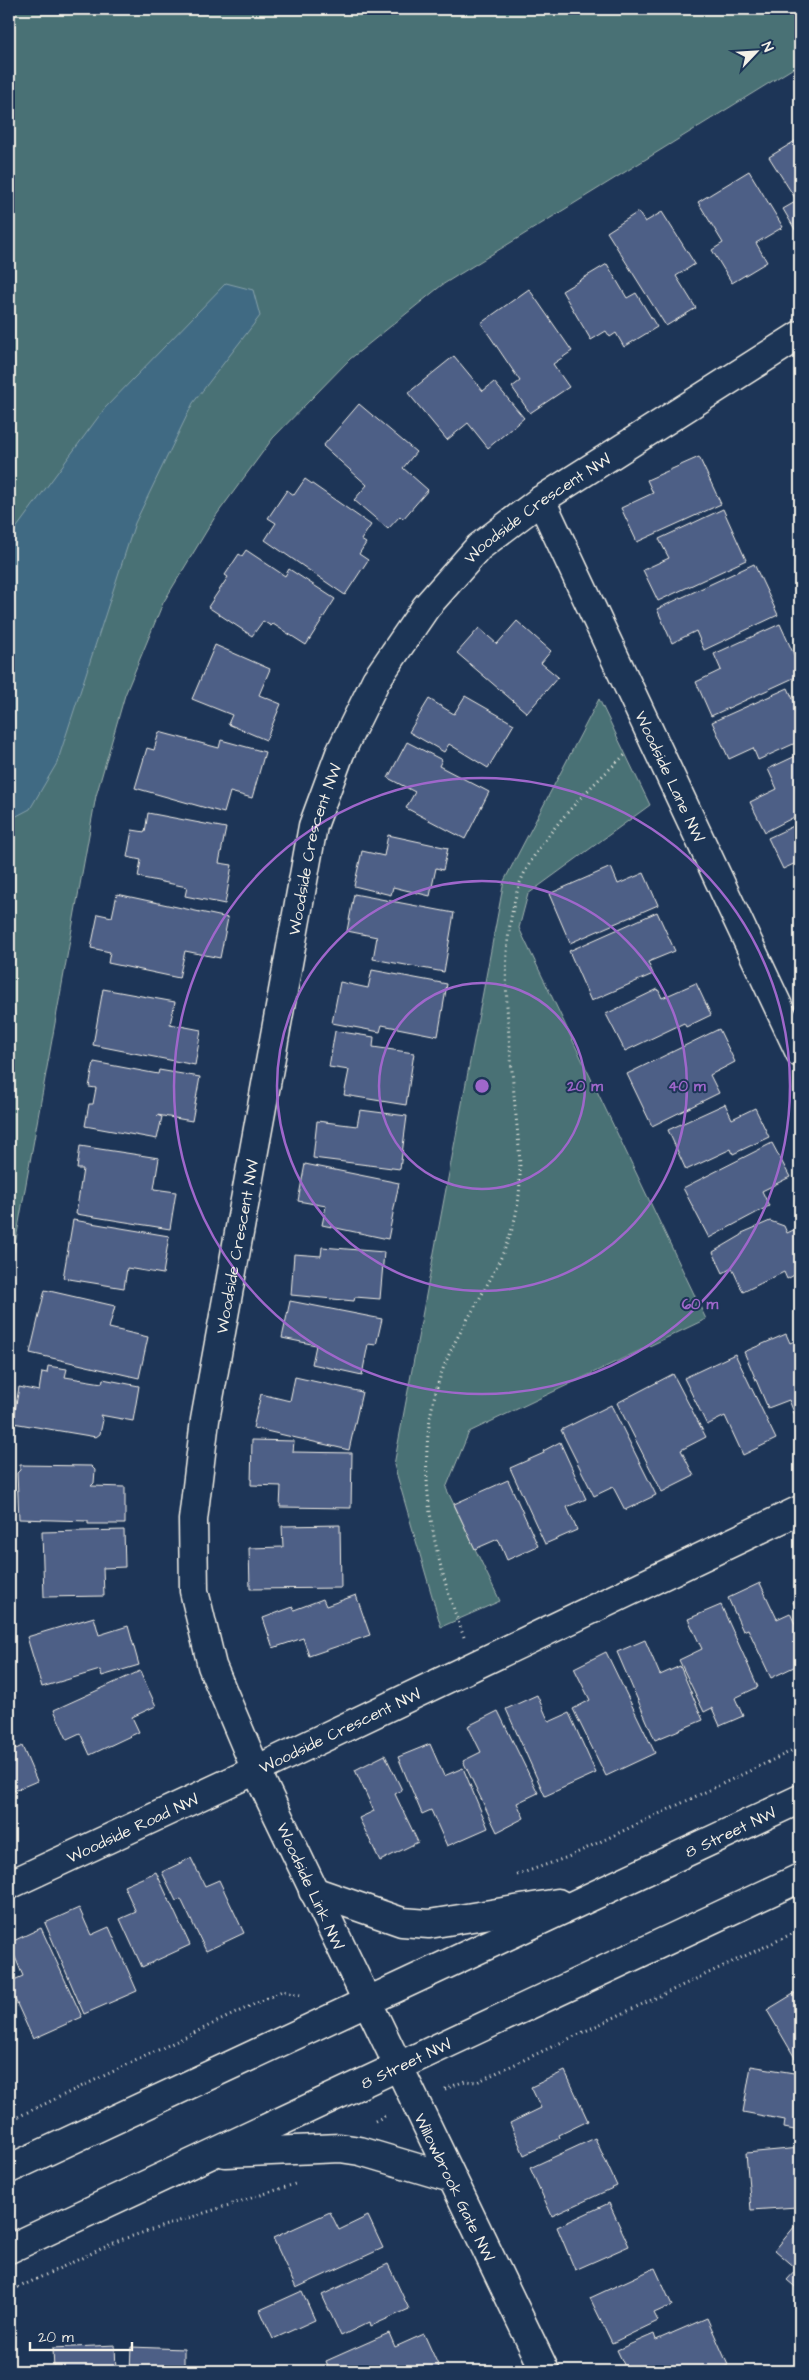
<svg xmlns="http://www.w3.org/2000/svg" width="809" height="2380" viewBox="0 0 809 2380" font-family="'Architects Daughter',sans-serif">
<rect width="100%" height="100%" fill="#1d3557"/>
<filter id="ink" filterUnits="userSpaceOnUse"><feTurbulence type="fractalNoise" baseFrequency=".02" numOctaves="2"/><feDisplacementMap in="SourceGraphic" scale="10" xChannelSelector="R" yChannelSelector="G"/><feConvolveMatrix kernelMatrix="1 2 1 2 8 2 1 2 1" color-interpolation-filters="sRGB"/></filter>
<g filter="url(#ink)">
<path fill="#4a7175" stroke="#9fb1ae" d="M9,9H800V64L442,285L350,359L273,438L215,517L163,603L125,695L96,796L9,1278Z
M599,699L650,805L528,894L519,928L706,1319L469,1432L446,1488L500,1601L441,1627L394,1465L504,881Z"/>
<path fill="#3f6b83" stroke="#87a1ab" d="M226,283L253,290L260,316L193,403L135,523L57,763L30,809L9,820V538L105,408Z"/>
<path fill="#4e5f86" stroke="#f4f1e8" d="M800,138V238L783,209L797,201L769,157Z
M749,171L783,227L756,243L767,262L732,283L712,250L723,243L698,202Z
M638,212L645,222L662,212L695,264L676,276L696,308L666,326L607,232Z
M607,264L627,298L636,293L657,327L624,347L616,333L610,337L606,331L591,340L562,291Z
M529,289L572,351L553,364L569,387L530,413L512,387L520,381L481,323Z
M454,356L483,391L494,382L524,418L488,448L468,423L447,440L408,393Z
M800,398V415L794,401Z
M359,404L416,452L403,468L428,490L403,519L400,516L388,529L354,500L367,485L323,446Z
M699,457L721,504L637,542L621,508L653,493L647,480Z
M305,479L371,525L361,540L366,543L359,554L368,560L345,595L265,540L276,523L268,518L287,490L294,495Z
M723,509L746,560L658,601L643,570L669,558L659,539Z
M246,550L285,576L289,569L335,599L306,645L273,624L271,626L263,621L252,636L208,607L228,577L225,575L239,554L242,556Z
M754,564L778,615L704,650L696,631L672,643L657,609Z
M517,621L551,651L541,663L558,677L527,713L457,653L479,628L497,644Z
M780,624L800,668V675L711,716L696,682L721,670L714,654Z
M215,645L270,669L259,695L281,704L266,740L228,724L232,715L192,699Z
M788,688L800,715V741L758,760L753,748L729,759L712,722Z
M465,696L514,724L488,768L449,744L444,752L409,732L429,699L454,714Z
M159,732L219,748L221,740L265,752L252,798L230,792L224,813L135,788L147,748L154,750Z
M407,742L442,760L439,766L489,792L465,839L406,808L415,792L388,778Z
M800,754V814L765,832L750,802L777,789L768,769Z
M148,813L226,828L219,863L232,865L225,904L185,896L187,887L138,877L141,860L127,857L132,830L145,832Z
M800,823V861L783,869L768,838Z
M388,835L448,848L443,870L436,868L430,896L393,887L391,895L354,886L362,851L384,856Z
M611,867L618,884L644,873L658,905L570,943L549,894Z
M117,894L228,918L220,958L185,951L179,978L108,963L110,952L91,948L98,914L112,917Z
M354,894L454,913L444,972L373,959L377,937L347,931Z
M657,912L675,951L648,962L653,974L591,1001L569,951Z
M372,970L447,984L438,1036L382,1025L380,1032L332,1023L340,982L368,988Z
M696,983L711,1015L686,1027L684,1023L625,1051L606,1014L658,989L662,998Z
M103,989L175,1002L170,1024L201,1030L195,1065L93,1045Z
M719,1029L735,1062L710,1075L719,1093L652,1126L627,1074Z
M335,1031L374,1037L373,1047L414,1053L406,1105L344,1095L349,1070L329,1067Z
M94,1062L158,1074L159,1070L200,1077L192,1121L157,1115L162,1117L157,1139L85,1126L89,1104H93L96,1088L89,1087Z
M725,1104L732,1119L755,1108L769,1137L733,1154L731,1149L686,1170L668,1130Z
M360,1110L407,1116L400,1169L313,1158L317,1121L357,1126Z
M772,1143L790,1177L762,1191L769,1206L709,1238L683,1188Z
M80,1146L159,1158L154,1189L176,1192L170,1229L76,1214L83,1169H77Z
M305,1164L399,1183L388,1239L322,1225L326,1206L298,1201Z
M73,1220L169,1236L163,1274L127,1268L124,1288L63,1278Z
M770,1221L784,1226L787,1233L800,1227V1272L787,1279L784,1272L743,1292L732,1268L723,1273L713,1252L742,1235V1233Z
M322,1247L384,1252L380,1299L355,1297L354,1301L291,1295L294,1254L321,1256Z
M45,1290L115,1306L109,1328L148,1337L139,1378L30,1353Z
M290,1301L382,1319L376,1345L368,1344L362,1375L312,1364L316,1345L282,1338Z
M786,1334L790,1343L797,1340L800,1346V1419L797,1420L789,1400L768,1408L744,1352Z
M735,1354L776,1439L743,1455L725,1416L707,1425L684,1378Z
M48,1366L67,1369L65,1377L102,1383L103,1379L139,1386L133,1421L100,1415L103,1420L100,1434L96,1437L13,1423L19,1387L39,1391L42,1372L47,1373Z
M673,1374L706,1437L681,1450L694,1476L662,1492L617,1403Z
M295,1377L362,1392L349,1450L253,1428L261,1394L290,1401Z
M611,1405L656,1495L625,1510L613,1487L594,1496L561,1430Z
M252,1440L294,1441L293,1452L352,1453L351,1508L280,1507L281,1486L251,1485Z
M560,1442L586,1499L567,1507L577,1530L545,1544L510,1468L544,1453L543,1451Z
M20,1465L91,1466L95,1470L94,1483L91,1486L125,1487V1524H88V1521L19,1519L17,1473L20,1470Z
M508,1480L538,1546L507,1560L498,1539L475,1549L454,1504Z
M340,1525L341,1588L250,1589L249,1548L283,1547L282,1526Z
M124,1530L125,1567L103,1568L104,1596L44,1597L42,1532Z
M760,1583L777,1619L790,1613L800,1635V1664L771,1678L748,1629L743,1631L728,1598Z
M356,1595L370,1635L309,1656L303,1638L273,1648L263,1618L293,1607L294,1610L323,1599L326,1606Z
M800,1598V1617L793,1602Z
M721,1605L758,1687L735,1698L743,1716L720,1726L712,1708L704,1712L679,1660L702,1649L688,1619Z
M94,1617L99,1635L128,1626L139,1665L102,1676L100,1670L42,1687L27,1637Z
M645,1640L660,1675L680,1666L703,1720L655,1740L617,1652Z
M606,1652L655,1753L606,1776L573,1709L590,1700L574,1668Z
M140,1671L156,1706L132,1717L139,1732L90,1755L80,1733L67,1739L54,1710Z
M537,1695L549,1722L569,1713L596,1773L545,1796L506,1709Z
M498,1711L538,1793L517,1803L524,1818L497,1832L463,1761L481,1752L468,1726Z
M9,1734L16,1749L22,1746L37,1781L9,1793Z
M430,1744L444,1776L463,1768L488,1828L447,1846L431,1810L422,1814L398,1757Z
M385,1755L402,1790L395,1794L418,1842L380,1861L359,1818L374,1811L355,1770Z
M191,1858L205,1886L219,1880L244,1933L206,1951L181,1899L176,1901L162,1872Z
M156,1872L190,1945L142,1967L120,1919L136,1912L124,1886Z
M79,1908L91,1935L109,1927L137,1991L84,2014L45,1923Z
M41,1928L82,2017L33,2039L9,1986V1982L23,1976L9,1943Z
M800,1990V2055L795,2058L767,2010Z
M751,2066L800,2074V2131L784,2128L785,2120L743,2112Z
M565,2071L588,2121L559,2135L560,2138L524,2155L510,2123L541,2108L531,2087Z
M595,2138L617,2186L552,2216L530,2168Z
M800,2148V2183H795L797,2207L751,2210L746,2153Z
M609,2203L629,2246L575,2270L557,2227Z
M330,2212L339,2230L368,2216L383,2248L296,2288L273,2238Z
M800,2220V2291L787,2280L797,2269L775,2250Z
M388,2264L409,2309L371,2326L370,2322L341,2336L322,2295Z
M655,2268L672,2305L654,2313L658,2321L612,2343L590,2298Z
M302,2291L315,2320L273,2339L260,2310Z
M707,2318L728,2365L714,2371H658L657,2368L650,2371H627L617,2350L654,2334L656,2340Z
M389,2333L395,2347L424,2334L439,2367L428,2371H330L326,2361Z
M115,2345L116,2371H54L53,2348Z
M131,2347L184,2349V2371H130Z"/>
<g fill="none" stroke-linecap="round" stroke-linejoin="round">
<g stroke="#f4f1e8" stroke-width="31">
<g id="minor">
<path id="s1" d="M541,500L800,1053"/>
<path id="s2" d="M9,1885L256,1770L800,1510"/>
<path id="s3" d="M545,2371L256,1770L212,1666L194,1591L193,1520L205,1420L313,826L340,753L376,680L426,607L479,547L541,500L800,335"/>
</g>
</g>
<g stroke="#f4f1e8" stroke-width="31">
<g id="secondary">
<path d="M313,1891L402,1922L429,1924L558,1903"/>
<path d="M225,2153L340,2148L360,2151L451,2178"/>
<path id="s4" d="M9,2169L800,1799"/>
<path id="s5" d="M9,2249L800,1878"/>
</g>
</g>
<path stroke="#f4f1e8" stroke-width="3" stroke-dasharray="1 4" stroke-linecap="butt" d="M464,1637C428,1545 407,1438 453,1346C475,1303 508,1258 517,1209C524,1172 517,1132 514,1095C509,1028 498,958 517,892C529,847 591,785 625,755
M517,1875L568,1857L800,1747
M445,2089L465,2081L477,2082L800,1930
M9,2121L282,1991L300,1995
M375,2121L387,2115
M9,2292L120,2240L295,2184"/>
<use href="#minor" stroke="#1d3557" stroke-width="28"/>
<use href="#secondary" stroke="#1d3557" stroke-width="28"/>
</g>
</g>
<g fill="none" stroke="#9f67cb" stroke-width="2.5">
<circle cx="482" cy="1086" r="103"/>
<circle cx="482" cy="1086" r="205"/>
<circle cx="482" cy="1086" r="308"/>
</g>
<g text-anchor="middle" stroke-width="4" stroke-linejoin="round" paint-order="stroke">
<g font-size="16" fill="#f4f1e8" stroke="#1d3557">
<text dy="6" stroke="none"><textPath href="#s3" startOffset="2030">Woodside Crescent NW</textPath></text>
<text dy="6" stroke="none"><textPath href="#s1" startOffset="305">Woodside Lane NW</textPath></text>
<text dy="6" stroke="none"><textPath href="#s3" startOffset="1610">Woodside Crescent NW</textPath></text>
<text dy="6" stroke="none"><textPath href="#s3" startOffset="1205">Woodside Crescent NW</textPath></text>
<text dy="6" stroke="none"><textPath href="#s2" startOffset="365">Woodside Crescent NW</textPath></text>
<text dy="6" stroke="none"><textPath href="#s2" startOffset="136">Woodside Road NW</textPath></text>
<text dy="6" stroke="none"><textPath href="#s4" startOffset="796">8 Street NW</textPath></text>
<text transform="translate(311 1886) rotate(65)" y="6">Woodside Link NW</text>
<text dy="6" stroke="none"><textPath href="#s5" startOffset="438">8 Street NW</textPath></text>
<text transform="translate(455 2187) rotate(64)" y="6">Willowbrook Gate NW</text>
</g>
</g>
<circle cx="482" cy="1086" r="8" fill="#9f67cb" stroke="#1d3557" stroke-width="2.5"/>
<g font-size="15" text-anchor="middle" font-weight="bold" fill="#9f67cb" stroke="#1d3557" stroke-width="4" stroke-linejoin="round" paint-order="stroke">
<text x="585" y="1091">20 m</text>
<text x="687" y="1091">40 m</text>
<text x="700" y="1309">60 m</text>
</g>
<rect width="809" height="2380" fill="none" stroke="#1d3557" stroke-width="30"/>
<rect x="15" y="15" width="779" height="2350" fill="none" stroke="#f4f1e8" stroke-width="2" filter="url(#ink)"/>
<g transform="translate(756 52) rotate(65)" stroke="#1d3557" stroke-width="4" paint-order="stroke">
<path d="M0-4L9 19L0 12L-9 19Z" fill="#f4f1e8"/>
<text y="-8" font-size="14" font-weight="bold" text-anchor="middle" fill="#f4f1e8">N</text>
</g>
<path d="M30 2342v8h102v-8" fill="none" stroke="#f4f1e8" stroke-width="2.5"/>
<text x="38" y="2342" font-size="15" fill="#f4f1e8" stroke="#1d3557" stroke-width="4" paint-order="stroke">20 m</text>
</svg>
